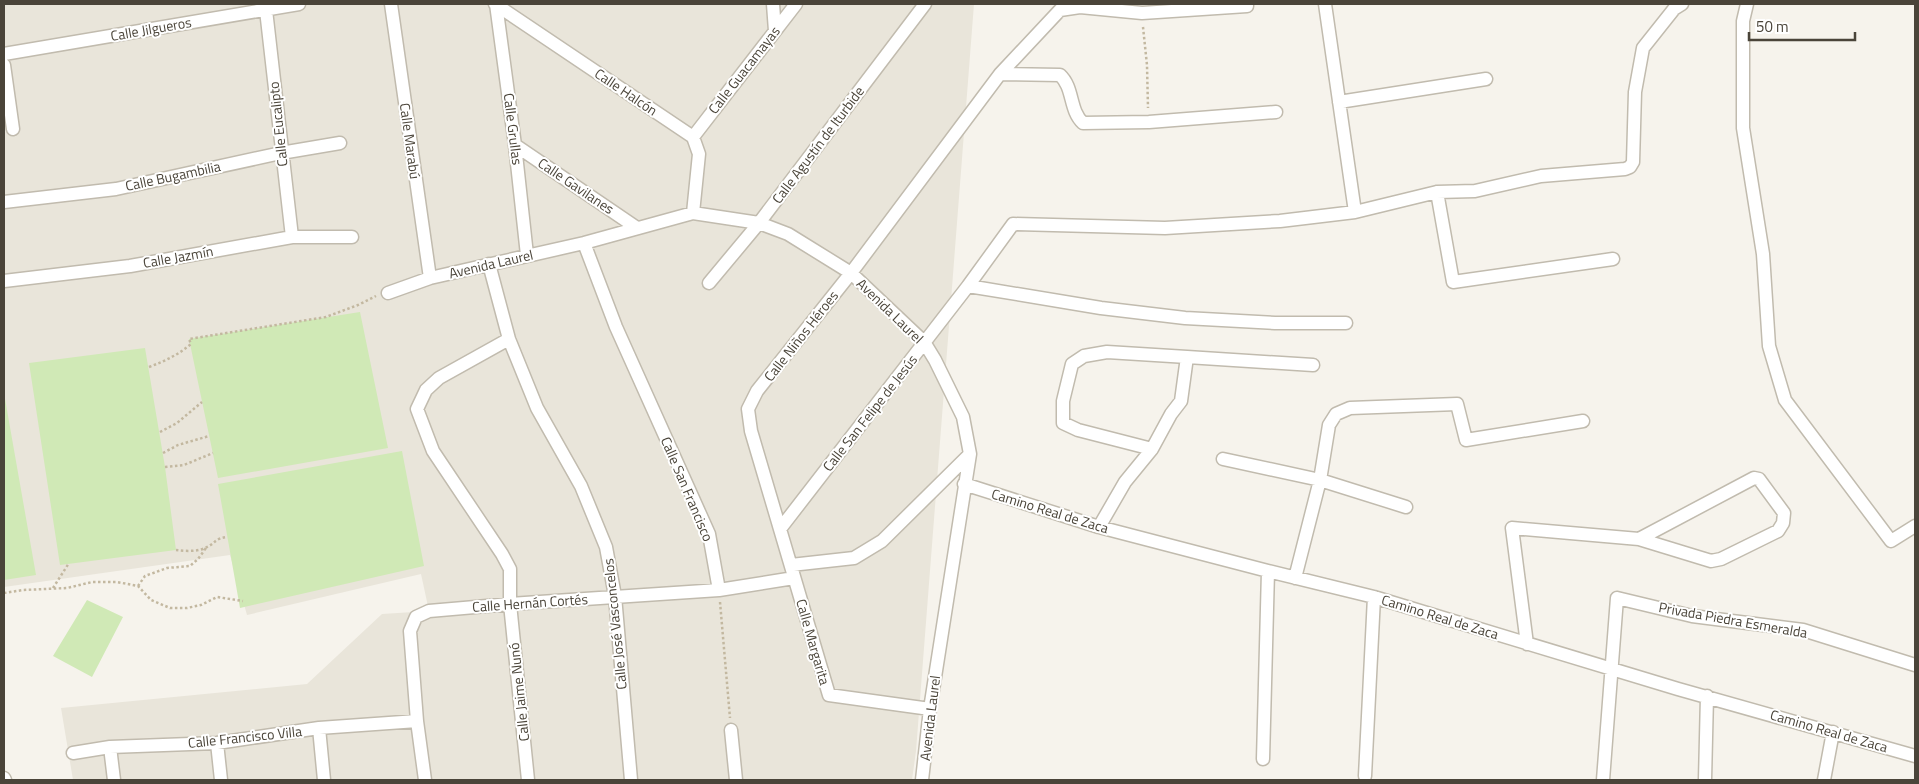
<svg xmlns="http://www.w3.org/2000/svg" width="1919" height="784" viewBox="0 0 1919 784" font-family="'Titillium Web',sans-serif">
<rect width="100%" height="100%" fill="#f6f3ec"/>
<path fill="#e9e5da" d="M4,4H974L916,751L912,780H73L61,708L307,684L382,614L429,611L421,574L247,615L230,555L4,587Z"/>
<path fill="#d0e9b6" d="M360,312L388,448L218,478L189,339Z
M145,348L165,467L176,550L60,565L29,363Z
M4,393L36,575L4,580Z
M402,451L424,566L240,608L218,484Z
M87,600L123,617L92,677L53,656Z"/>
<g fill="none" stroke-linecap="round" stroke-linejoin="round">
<g stroke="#c1bbae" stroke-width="15">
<path id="street" d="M391,4L430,278
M495,4L693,137L699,154L693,213
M496,4L515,145L527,255
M773,4L775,31
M1325,4L1355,212
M1747,4L1743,21V128L1763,254L1769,346L1785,400L1891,541L1915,526
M266,10L292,237
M4,54L299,4
M4,65L13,129
M1000,74L1060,75C1074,88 1069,110 1083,123L1149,122L1276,112
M1339,102L1486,79
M693,137L796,4
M515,145L637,228
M1437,192L1453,282L1613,259
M4,202L116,189L281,153L340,143
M584,243L616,327L709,534L719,590
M489,264L509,339L537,408L581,486L606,547L615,596L631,780
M4,281L130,266L292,237H352
M709,283L759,223L925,4
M968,286L1101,308L1185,318L1275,323H1346
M388,293L430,278L584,243L693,213L759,223L788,234L851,273L924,342L935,360L963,417L970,454L930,709L922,780
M509,339L439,378L426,390L417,409L433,451L502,554L510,569V604L528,780
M1152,449L1078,430L1063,423V401L1072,364L1084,356L1107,352L1187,357
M1223,459L1320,480L1406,507
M964,484L1099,527L1268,571L1374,597L1678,689L1915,756
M1099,527L1125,482L1152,449L1171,414L1181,401L1187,357L1313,365
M780,529L968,286L1013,224L1165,228L1280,221L1355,212L1437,192L1475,191L1541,176L1625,169L1630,167L1633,162L1635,92L1643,48L1674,9L1682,4
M791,565L854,558L882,541L970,454
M1295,578L1320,480L1329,425L1336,414L1350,408L1457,404L1466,440L1583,421
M1527,644L1512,528L1639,539L1754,478L1759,479L1784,513L1783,523L1778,531L1721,559L1711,561L1639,539
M930,709L829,695L751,431L748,409L757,391L851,273L1000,74L1060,10L1080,7L1142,13L1247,6
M319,728L324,780
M731,730L736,780
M217,743L221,780
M110,747L114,780
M73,753L110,747L217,743L319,728L417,721
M1263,759L1268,571
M1365,776L1374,597
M4,778L5,780
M425,780L417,721L410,631L416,617L429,611L510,604L719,590L794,578
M1603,780L1617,598L1692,616L1803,630L1915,665
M1705,780L1707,696
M1824,780L1833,732"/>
</g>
<path stroke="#c3b8a0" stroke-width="2.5" stroke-dasharray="2.5 2.5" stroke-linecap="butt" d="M1143,27L1147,65L1148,108
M149,367C165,361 178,355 191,344L189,339L326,317L358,305L376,296
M160,432L177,423L202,402
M163,453L178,445L209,436
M165,467L184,465L213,453
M176,550C185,551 196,552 205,548C215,544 215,538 227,537
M138,586L145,576L167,568L190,566L198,559L206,548
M53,588L69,563
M4,593L23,590L67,588L92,582H117L138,586L151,600L170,608H187L201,605L217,597L243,601
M720,602L730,718"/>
<use href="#street" stroke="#fff" stroke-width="12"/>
</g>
<g text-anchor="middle" stroke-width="4" stroke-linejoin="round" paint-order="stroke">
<g font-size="14" fill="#4a4439" stroke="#fff">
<text transform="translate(151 29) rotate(-10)" y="5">Calle Jilgueros</text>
<text transform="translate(744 70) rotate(-52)" y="5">Calle Guacamayas</text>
<text transform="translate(626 92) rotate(34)" y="5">Calle Halcón</text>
<text transform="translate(278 124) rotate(-96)" y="5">Calle Eucalipto</text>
<text transform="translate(513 129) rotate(83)" y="5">Calle Grullas</text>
<text transform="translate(410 141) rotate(82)" y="5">Calle Marabú</text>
<text transform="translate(818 145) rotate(-53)" y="5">Calle Agustín de Iturbide</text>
<text transform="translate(173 176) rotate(-12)" y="5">Calle Bugambilia</text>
<text transform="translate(576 186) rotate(34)" y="5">Calle Gavilanes</text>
<text transform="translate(178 257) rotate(-10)" y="5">Calle Jazmín</text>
<text transform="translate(491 264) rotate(-13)" y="5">Avenida Laurel</text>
<text transform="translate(890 311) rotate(44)" y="5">Avenida Laurel</text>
<text transform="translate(801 336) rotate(-52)" y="5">Calle Niños Héroes</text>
<text transform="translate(870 413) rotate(-52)" y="5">Calle San Felipe de Jesús</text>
<text transform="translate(687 489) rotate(67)" y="5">Calle San Francisco</text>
<text transform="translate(1050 511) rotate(17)" y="5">Camino Real de Zaca</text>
<text transform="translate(530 603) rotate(-4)" y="5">Calle Hernán Cortés</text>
<text transform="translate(1440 617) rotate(17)" y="5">Camino Real de Zaca</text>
<text transform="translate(1733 620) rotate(10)" y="5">Privada Piedra Esmeralda</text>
<text transform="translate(615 624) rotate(-96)" y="5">Calle José Vasconcelos</text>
<text transform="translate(813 642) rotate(74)" y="5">Calle Margarita</text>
<text transform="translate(519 692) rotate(-96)" y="5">Calle Jaime Nunó</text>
<text transform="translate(930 718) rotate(-83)" y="5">Avenida Laurel</text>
<text transform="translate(1829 731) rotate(16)" y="5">Camino Real de Zaca</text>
<text transform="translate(245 737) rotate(-6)" y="5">Calle Francisco Villa</text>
</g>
</g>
<rect width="1919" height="784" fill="none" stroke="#4a4439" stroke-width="10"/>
<path d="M1749 32v8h106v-8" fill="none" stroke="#4a4439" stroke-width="2.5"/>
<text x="1756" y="32" font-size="15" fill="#4a4439" stroke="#ffffff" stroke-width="4" paint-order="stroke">50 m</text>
</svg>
